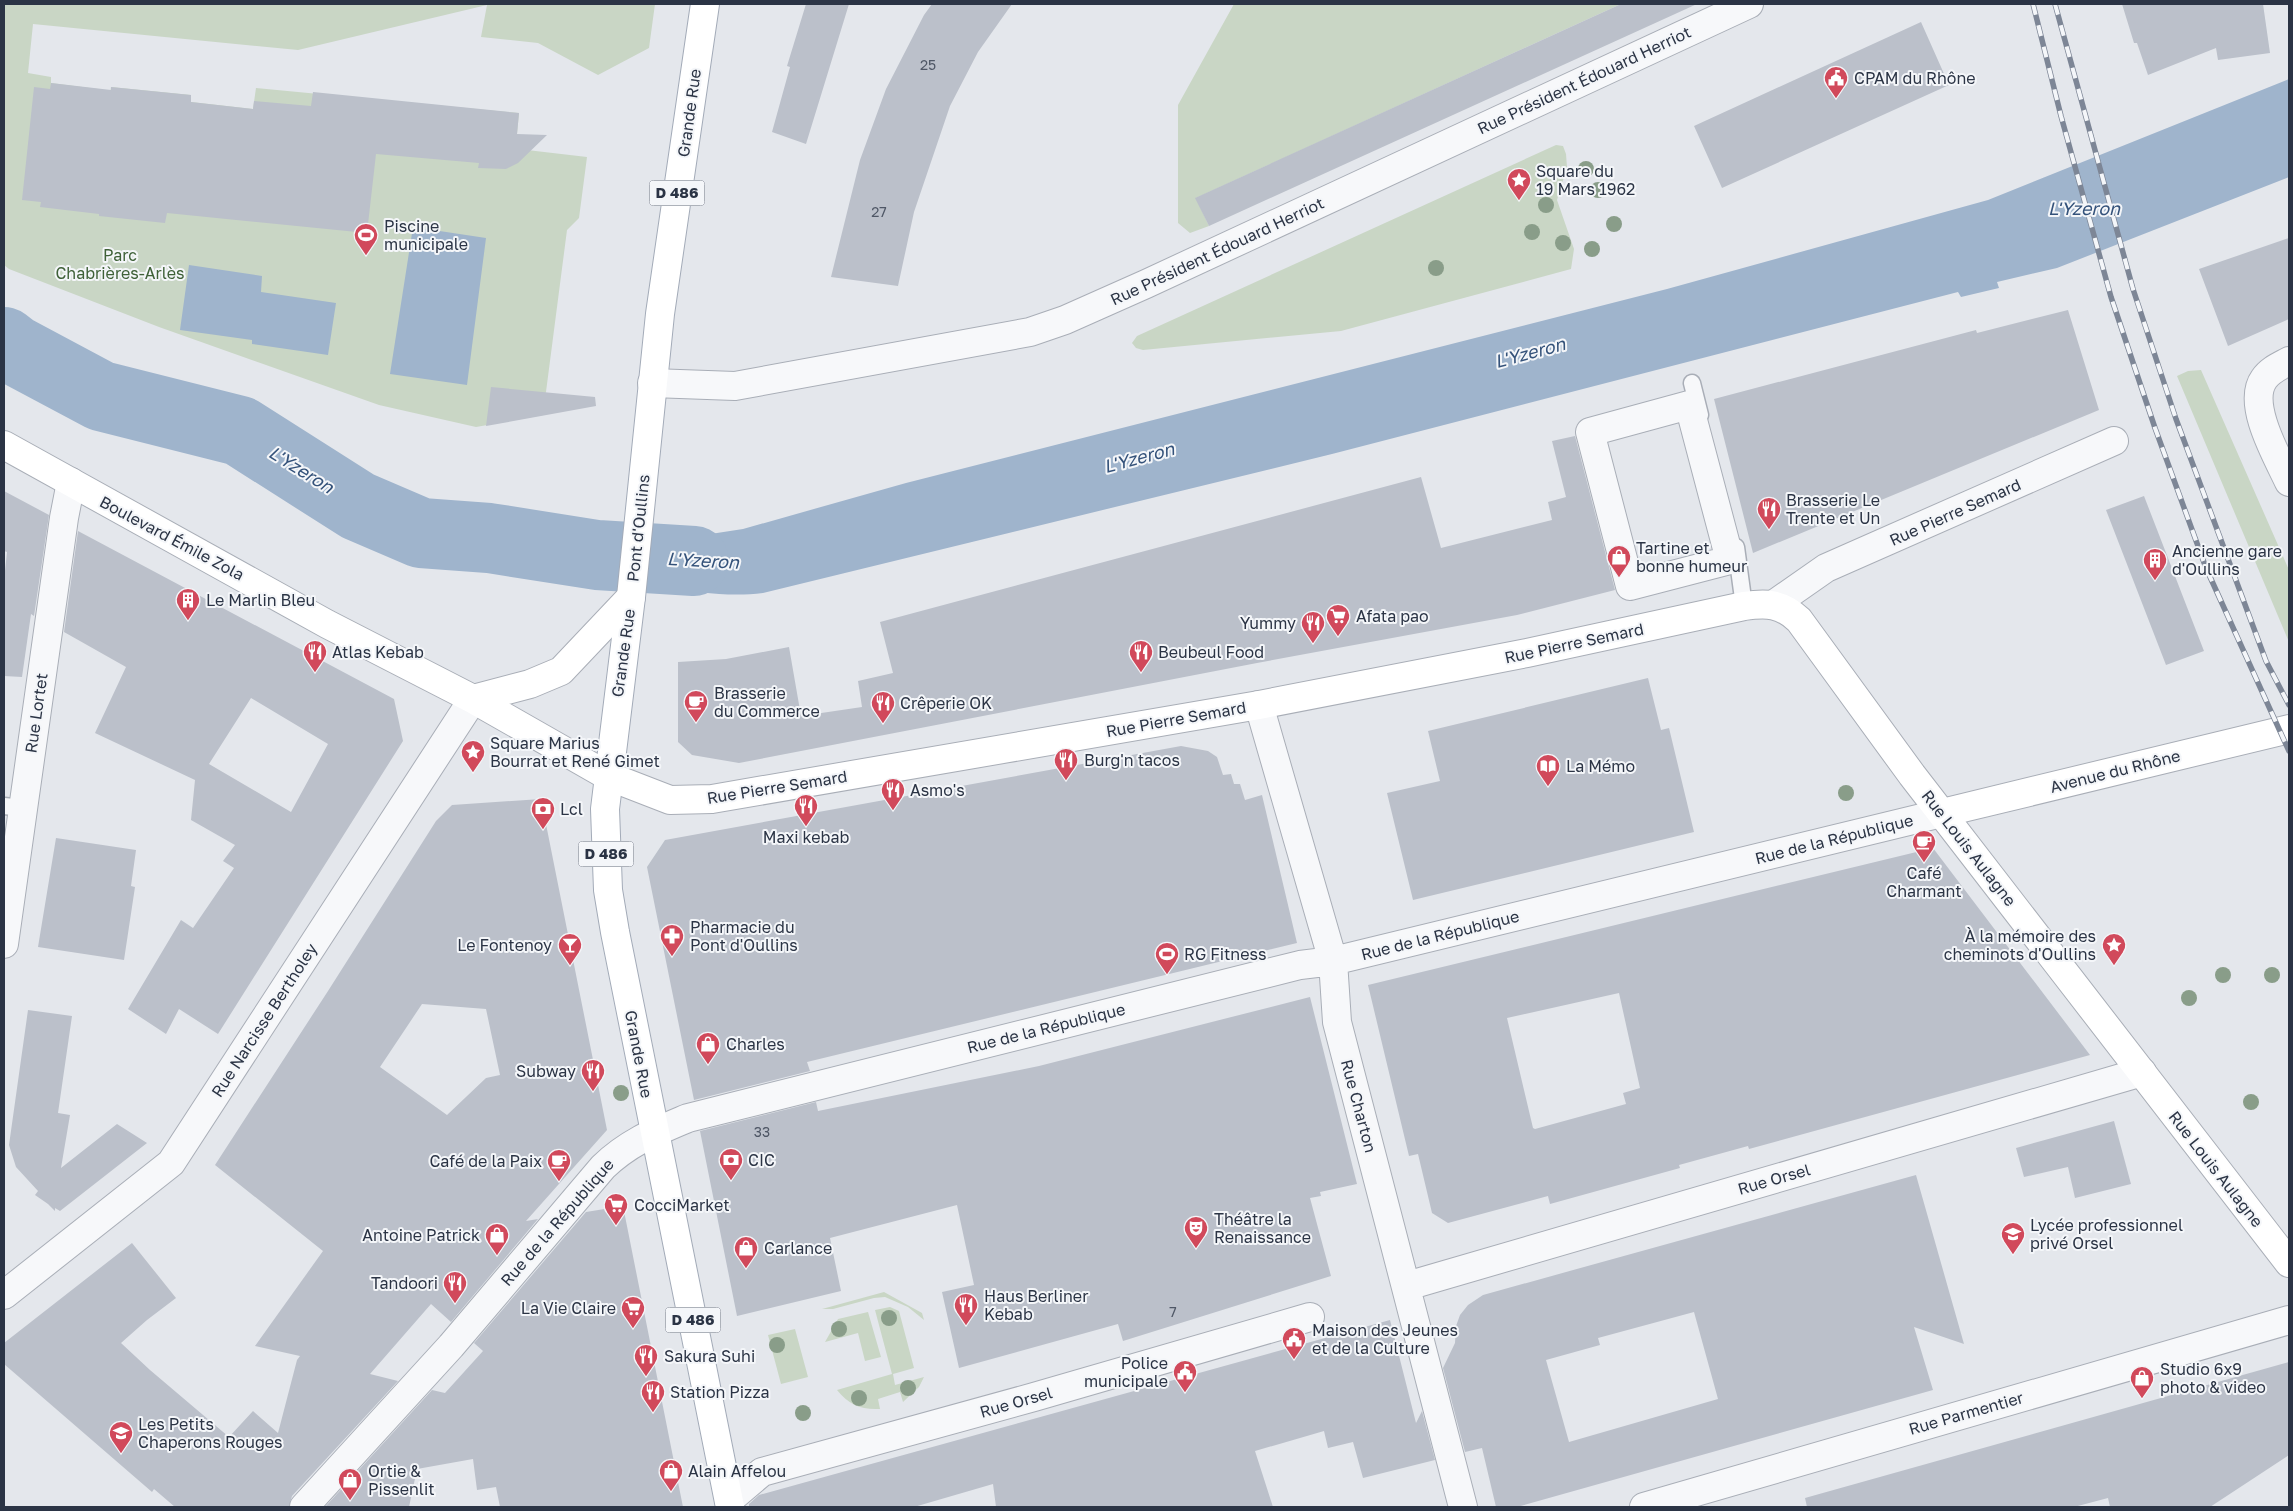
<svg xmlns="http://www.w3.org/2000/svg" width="2293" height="1511" viewBox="0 0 2293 1511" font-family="'Golos Text',sans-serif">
<rect width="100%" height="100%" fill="#e4e7ec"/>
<path fill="#c9d6c5" d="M4,4H655L649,48L598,75L538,43L481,37L487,5L298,50L33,24L28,73L51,77V83L98,89L110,94L111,87L191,95V102L253,109L256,88L519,113L517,134L527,150L587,157L579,218L567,230L543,415L476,427L379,405L159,327L9,269L4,265Z
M1234,4H1621L1196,198L1209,226L1190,233L1178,223V105Z
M1556,145L1563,146L1566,154L1567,167L1557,200L1574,249L1571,269L1341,331L1143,350L1136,348L1132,343L1137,336Z
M2201,370L2289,570V642L2177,376L2188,371Z
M884,1292L922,1313L924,1320L908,1307L885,1297L874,1298L833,1309H822Z
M890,1307L899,1311L914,1368L893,1374L895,1385L924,1377L919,1387L903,1402L900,1392L878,1399L880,1409C861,1410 849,1405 837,1390L892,1374L875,1310Z
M868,1312L881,1357L865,1361L858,1333L825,1342L838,1319Z
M795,1329L808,1377L781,1384L768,1335Z"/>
<path fill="#9fb4cc" d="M2289,79V177L2057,268L1997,282L1999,288L1961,297L1958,292L1332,454L763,593C708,600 649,582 595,573L598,538L691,537L743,529L906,483L1667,289L1988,200Z
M413,227L486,238L467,385L390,374Z
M189,265L262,276L261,292L336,303L328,355L252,344V340L180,330Z"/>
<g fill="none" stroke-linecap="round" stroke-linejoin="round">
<path stroke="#9fb4cc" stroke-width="70" d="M4,342L13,349L101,396L240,431L358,506L421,533L489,538L597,555L694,561"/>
</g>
<path fill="#bbc0ca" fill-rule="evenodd" d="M806,4H849L806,144L772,132L790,67L787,66Z
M932,4H1012L978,52L950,106L914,212L898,286L831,277L860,160L886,89L924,15Z
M1621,4H1697L1209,226L1195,198Z
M2122,4H2263L2270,53L2218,60L2216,48L2148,75L2137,43H2134Z
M1921,22L1949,85L1722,188L1694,126Z
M51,83L111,90V87L191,95V102L253,109L254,101L311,106L313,92L519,113L517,134L547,135L518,163L506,169L478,168L479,163L376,154L367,233L167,213L165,223L99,216V214L40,207L41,202L22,200L34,87L50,89Z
M2289,238V319L2228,346L2199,269Z
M2068,310L2099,410L1753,553L1714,399L1976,330L1977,333Z
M491,387L595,397L596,406L486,426Z
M1575,436L1615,590L1517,615L1257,663L739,763L692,755L678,742V662L726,659L789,647L801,716L862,707L858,681L893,673L880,622L1421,477L1441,548L1552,520L1548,502L1566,497L1552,441Z
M4,491L49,515L34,616L31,614L22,677L4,676V580L7,552L4,551Z
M2144,496L2204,651L2166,665L2106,510Z
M78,531L394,699L403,741L218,1034L179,1009L166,1034L128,1009L181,920L193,928L234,868L223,861L235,845L191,820L195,780L95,733L126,667L64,632ZM251,698L328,744L291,812L209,764Z
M1648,678L1661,730L1669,728L1694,832L1413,900L1387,793L1440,781L1428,731Z
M1181,746L1208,751L1217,757L1223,775L1231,774L1234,784H1240L1245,800L1262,795L1297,943L807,1062L810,1071L694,1100L647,867L665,840Z
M541,799L607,1130L526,1221L538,1219L451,1322L431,1304L370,1374L398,1381L292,1496L289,1507H175L154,1489L152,1492L4,1364V1343L132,1243L176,1298L147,1320L121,1343L150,1370L229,1437L253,1411L278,1433L297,1360L300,1356L255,1346L323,1251L215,1165L328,991L436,821L452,805ZM422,1004L486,1009L500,1075L486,1078L447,1115L380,1067Z
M56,838L136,850L131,886L135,887L124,960L38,947Z
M1933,848L2090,1055L1749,1149L1748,1146L1679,1165L1680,1168L1550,1204L1548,1196L1448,1223L1432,1213L1418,1154L1409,1156L1368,985ZM1619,993L1640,1088L1623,1093L1626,1104L1535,1129L1533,1128L1507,1018Z
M1310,997L1357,1184L1320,1192L1321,1196L1310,1198L1331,1276L1123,1341L1118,1324L959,1368L942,1292L974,1285L957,1205L830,1238L841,1291L737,1316L700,1131L816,1102L818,1111L1039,1066Z
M28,1010L72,1016L58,1113L70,1115L61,1168L117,1124L147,1143L60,1211L55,1208V1211L48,1204L35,1195L38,1191L16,1167L9,1145Z
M2114,1121L2131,1184L2075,1198L2068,1167L2024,1177L2016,1148Z
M1916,1175L1964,1344L1914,1327L1933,1390L1517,1507H1496L1482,1448L1465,1452L1443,1368L1455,1343L1456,1326L1460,1315L1468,1305L1483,1295ZM1694,1312L1718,1399L1569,1442L1546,1360L1600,1345L1598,1338Z
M623,1206L683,1507H500L496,1487L477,1490L473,1459L417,1469L409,1507H325L432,1390L445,1393L483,1351L474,1343L586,1212Z
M1390,1320L1416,1423L1422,1411L1435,1460L1363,1478L1353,1442L1328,1448L1324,1431L1255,1451L1273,1507H996L993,1484L914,1507H749V1504L759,1495Z
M2289,1362V1455L2210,1507H2110L2108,1498L2074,1507H1807L1805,1498Z"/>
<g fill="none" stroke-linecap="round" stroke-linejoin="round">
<g stroke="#a9aeb7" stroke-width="19">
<path id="lane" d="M1692,383L1700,415
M1736,547L1744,606
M4,806L23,808"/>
</g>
<g stroke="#a9aeb7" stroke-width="30">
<path id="street" d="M2289,361C2280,366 2270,370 2264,379C2246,404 2278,458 2289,482
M652,383L735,386L1030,332L1065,320L1146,284L1749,4
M1689,405L1730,560L1630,586L1590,432Z
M1773,605L1826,568L2114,441
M1259,705L1333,961L1337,1022L1463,1507
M4,944L64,518L71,482
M1407,1286L2142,1072
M4,1295L171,1163L473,699
M729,1500L762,1472L1034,1397L1310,1317
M304,1507L451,1346L603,1167C629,1142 655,1132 688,1118L1300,965L1333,961L1942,813
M1644,1507L2289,1320"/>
</g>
<g stroke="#a9aeb7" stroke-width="30">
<path id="secondary" d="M4,445L327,624L473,699L608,776L670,800L712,799L1259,705L1527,653L1744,606C1767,603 1781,603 1799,620L1912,775L2289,1263
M473,699L530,684L561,671L631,597
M1942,813L2289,729"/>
</g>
<g stroke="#a3abb8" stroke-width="30">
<path id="primary" d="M705,4L660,314L631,597L605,809L608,890L615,932L730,1507"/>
</g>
<use href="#lane" stroke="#f7f8fa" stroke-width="16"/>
<use href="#street" stroke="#f7f8fa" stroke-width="28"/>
<use href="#secondary" stroke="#fff" stroke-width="28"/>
<use href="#primary" stroke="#fff" stroke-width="28"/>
<g stroke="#7d8696" stroke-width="5.5">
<path id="rail" d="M2033,4L2061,116L2111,297L2155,428L2206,568L2289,751
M2055,4L2133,289L2176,419L2266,661L2289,705"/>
</g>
<use href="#rail" stroke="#f4f6f9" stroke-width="4" stroke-dasharray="11" stroke-linecap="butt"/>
</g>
<g fill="#899d89">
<circle cx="1586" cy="169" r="8"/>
<circle cx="1598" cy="190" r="8"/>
<circle cx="1546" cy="205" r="8"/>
<circle cx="1614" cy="224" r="8"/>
<circle cx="1532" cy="232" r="8"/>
<circle cx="1563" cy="243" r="8"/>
<circle cx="1592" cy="249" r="8"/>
<circle cx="1436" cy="268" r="8"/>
<circle cx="1846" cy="793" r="8"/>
<circle cx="2223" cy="975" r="8"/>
<circle cx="2272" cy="975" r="8"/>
<circle cx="2189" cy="998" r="8"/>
<circle cx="621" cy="1093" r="8"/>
<circle cx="2251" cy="1102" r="8"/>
<circle cx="889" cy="1318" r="8"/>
<circle cx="839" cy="1329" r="8"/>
<circle cx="777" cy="1345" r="8"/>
<circle cx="908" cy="1388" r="8"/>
<circle cx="859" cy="1398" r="8"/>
<circle cx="803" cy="1413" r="8"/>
</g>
<defs>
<g id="civic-pin" transform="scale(1.25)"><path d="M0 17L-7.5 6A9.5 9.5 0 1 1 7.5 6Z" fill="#d1495b" stroke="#f4f6f9"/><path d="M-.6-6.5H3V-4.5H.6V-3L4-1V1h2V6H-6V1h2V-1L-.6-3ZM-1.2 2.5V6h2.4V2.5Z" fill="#fff"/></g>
<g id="sight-pin" transform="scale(1.25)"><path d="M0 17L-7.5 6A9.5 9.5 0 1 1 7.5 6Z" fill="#d1495b" stroke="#f4f6f9"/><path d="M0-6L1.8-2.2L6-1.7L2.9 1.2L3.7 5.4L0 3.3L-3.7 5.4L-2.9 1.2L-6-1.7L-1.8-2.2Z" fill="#fff"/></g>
<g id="stadium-pin" transform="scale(1.25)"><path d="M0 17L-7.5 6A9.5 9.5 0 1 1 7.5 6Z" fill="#d1495b" stroke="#f4f6f9"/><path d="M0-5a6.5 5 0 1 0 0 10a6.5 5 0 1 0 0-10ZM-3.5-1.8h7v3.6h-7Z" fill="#fff"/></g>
<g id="restaurant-pin" transform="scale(1.25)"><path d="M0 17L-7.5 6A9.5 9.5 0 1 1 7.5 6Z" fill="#d1495b" stroke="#f4f6f9"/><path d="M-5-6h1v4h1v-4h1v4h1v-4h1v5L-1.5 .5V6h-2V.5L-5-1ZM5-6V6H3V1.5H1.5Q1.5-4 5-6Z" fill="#fff"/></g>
<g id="shop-pin" transform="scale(1.25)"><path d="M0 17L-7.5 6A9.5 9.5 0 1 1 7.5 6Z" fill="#d1495b" stroke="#f4f6f9"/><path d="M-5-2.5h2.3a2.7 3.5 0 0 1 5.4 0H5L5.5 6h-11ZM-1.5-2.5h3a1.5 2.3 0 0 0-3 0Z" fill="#fff"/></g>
<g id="building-pin" transform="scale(1.25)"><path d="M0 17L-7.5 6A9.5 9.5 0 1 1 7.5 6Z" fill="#d1495b" stroke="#f4f6f9"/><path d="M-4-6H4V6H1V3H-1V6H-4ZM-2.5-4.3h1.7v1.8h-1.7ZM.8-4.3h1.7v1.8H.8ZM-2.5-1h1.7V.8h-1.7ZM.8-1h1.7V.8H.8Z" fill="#fff"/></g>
<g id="supermarket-pin" transform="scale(1.25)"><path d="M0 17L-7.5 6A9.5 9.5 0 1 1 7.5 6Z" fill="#d1495b" stroke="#f4f6f9"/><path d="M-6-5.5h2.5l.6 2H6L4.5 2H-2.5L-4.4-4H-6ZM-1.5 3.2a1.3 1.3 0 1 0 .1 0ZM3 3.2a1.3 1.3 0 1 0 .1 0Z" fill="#fff"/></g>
<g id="cafe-pin" transform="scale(1.25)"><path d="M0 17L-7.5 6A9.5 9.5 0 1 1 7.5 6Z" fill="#d1495b" stroke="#f4f6f9"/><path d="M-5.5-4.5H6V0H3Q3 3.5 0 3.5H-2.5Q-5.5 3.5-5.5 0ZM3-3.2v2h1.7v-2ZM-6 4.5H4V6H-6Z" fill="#fff"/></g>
<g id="library-pin" transform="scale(1.25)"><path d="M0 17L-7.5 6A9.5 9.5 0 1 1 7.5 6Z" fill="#d1495b" stroke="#f4f6f9"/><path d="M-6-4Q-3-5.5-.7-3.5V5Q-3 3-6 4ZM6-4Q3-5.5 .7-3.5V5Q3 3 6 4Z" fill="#fff"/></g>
<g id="bank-pin" transform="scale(1.25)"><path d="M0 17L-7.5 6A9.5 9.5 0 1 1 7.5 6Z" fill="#d1495b" stroke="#f4f6f9"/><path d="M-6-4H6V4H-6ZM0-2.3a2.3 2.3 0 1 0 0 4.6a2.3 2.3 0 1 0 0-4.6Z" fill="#fff"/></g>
<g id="pharmacy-pin" transform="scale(1.25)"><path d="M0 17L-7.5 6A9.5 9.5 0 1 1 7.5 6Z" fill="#d1495b" stroke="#f4f6f9"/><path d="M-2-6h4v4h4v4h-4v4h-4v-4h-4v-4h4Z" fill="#fff"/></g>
<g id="bar-pin" transform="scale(1.25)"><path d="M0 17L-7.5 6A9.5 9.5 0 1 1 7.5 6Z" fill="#d1495b" stroke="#f4f6f9"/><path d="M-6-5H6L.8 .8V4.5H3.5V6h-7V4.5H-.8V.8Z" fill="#fff"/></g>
<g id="theatre-pin" transform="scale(1.25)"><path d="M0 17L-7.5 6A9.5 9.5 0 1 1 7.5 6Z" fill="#d1495b" stroke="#f4f6f9"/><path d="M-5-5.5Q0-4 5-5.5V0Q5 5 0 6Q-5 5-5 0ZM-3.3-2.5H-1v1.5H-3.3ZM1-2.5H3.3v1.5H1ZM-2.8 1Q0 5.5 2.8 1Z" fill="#fff"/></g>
<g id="school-pin" transform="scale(1.25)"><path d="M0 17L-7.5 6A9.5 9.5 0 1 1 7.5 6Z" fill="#d1495b" stroke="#f4f6f9"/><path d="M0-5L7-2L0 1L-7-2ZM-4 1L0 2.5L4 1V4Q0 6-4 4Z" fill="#fff"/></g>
</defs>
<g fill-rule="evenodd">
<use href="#civic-pin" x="1836" y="78"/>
<use href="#sight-pin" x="1519" y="180"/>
<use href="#stadium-pin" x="366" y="235"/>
<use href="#restaurant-pin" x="1769" y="509"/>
<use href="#shop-pin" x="1619" y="557"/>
<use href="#building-pin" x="2155" y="560"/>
<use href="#building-pin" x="188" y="600"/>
<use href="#supermarket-pin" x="1338" y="616"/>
<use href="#restaurant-pin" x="1313" y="623"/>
<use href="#restaurant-pin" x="315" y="652"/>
<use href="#restaurant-pin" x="1141" y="652"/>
<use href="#cafe-pin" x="696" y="702"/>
<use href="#restaurant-pin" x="883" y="703"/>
<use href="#sight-pin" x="473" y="752"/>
<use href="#restaurant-pin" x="1066" y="760"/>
<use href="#library-pin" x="1548" y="766"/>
<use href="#restaurant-pin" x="893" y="790"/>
<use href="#restaurant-pin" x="806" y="806"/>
<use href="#bank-pin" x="543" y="809"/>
<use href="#cafe-pin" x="1924" y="842"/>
<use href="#pharmacy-pin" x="672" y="936"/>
<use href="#bar-pin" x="570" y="945"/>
<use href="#sight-pin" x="2114" y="945"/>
<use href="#stadium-pin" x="1167" y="954"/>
<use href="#shop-pin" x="708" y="1044"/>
<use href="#restaurant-pin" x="593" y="1071"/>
<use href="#bank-pin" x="731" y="1160"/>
<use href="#cafe-pin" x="559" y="1161"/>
<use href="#supermarket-pin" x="616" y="1205"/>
<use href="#theatre-pin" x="1196" y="1228"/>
<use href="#school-pin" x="2013" y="1234"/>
<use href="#shop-pin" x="497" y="1235"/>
<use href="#shop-pin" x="746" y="1248"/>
<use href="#restaurant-pin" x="455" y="1283"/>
<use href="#restaurant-pin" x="966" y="1305"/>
<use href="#supermarket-pin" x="633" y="1308"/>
<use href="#civic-pin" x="1294" y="1339"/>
<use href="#restaurant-pin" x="646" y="1356"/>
<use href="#civic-pin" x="1185" y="1372"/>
<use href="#shop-pin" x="2142" y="1378"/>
<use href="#restaurant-pin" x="653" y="1392"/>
<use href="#school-pin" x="121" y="1433"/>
<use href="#shop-pin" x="671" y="1471"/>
<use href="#shop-pin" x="350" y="1480"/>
</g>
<g text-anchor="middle" stroke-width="4" stroke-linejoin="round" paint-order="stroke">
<g font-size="14" fill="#4f5766">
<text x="928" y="70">25</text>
<text x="879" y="217">27</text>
<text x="762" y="1137">33</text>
<text x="1173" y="1317">7</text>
</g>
<g fill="#f4f6f9" stroke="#676e7b" stroke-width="1">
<rect x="649.5" y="180.5" width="55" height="25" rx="4"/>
<rect x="578.5" y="841.5" width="55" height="25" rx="4"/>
<rect x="665.5" y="1307.5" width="55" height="25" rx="4"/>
</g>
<g font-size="15" font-weight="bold" fill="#2b3445">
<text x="677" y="198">D 486</text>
<text x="606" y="859">D 486</text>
<text x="693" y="1325">D 486</text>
</g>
<g font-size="16" fill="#2b3445" stroke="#f4f6f9" text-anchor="start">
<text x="1854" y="84">CPAM du Rhône</text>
<text x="1536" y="177">Square du<tspan x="1536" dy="18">19 Mars 1962</tspan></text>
<text x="384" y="232">Piscine<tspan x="384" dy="18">municipale</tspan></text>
<text x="1786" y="506">Brasserie Le<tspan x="1786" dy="18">Trente et Un</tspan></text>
<text x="1636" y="554">Tartine et<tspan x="1636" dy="18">bonne humeur</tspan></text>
<text x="2172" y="557">Ancienne gare<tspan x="2172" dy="18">d'Oullins</tspan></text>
<text x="206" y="606">Le Marlin Bleu</text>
<text x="1356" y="622">Afata pao</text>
<text x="1296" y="629" text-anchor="end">Yummy</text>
<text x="332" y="658">Atlas Kebab</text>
<text x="1158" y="658">Beubeul Food</text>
<text x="714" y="699">Brasserie<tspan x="714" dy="18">du Commerce</tspan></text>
<text x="900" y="709">Crêperie OK</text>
<text x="490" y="749">Square Marius<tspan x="490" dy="18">Bourrat et René Gimet</tspan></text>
<text x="1084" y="766">Burg'n tacos</text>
<text x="1566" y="772">La Mémo</text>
<text x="910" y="796">Asmo's</text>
<text x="560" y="815">Lcl</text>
<text x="806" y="843" text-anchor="middle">Maxi kebab</text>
<text x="1924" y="879" text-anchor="middle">Café<tspan x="1924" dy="18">Charmant</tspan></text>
<text x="690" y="933">Pharmacie du<tspan x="690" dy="18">Pont d'Oullins</tspan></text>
<text x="2096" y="942" text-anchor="end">À la mémoire des<tspan x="2096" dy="18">cheminots d'Oullins</tspan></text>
<text x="552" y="951" text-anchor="end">Le Fontenoy</text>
<text x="1184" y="960">RG Fitness</text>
<text x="726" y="1050">Charles</text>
<text x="576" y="1077" text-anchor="end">Subway</text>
<text x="748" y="1166">CIC</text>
<text x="542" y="1167" text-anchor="end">Café de la Paix</text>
<text x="634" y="1211">CocciMarket</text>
<text x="1214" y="1225">Théâtre la<tspan x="1214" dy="18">Renaissance</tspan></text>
<text x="2030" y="1231">Lycée professionnel<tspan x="2030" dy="18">privé Orsel</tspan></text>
<text x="480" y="1241" text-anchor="end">Antoine Patrick</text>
<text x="764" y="1254">Carlance</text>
<text x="438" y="1289" text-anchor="end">Tandoori</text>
<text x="984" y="1302">Haus Berliner<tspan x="984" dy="18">Kebab</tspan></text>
<text x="616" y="1314" text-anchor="end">La Vie Claire</text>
<text x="1312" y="1336">Maison des Jeunes<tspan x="1312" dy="18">et de la Culture</tspan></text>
<text x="664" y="1362">Sakura Suhi</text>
<text x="1168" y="1369" text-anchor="end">Police<tspan x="1168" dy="18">municipale</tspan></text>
<text x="2160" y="1375">Studio 6x9<tspan x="2160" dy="18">photo &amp; video</tspan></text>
<text x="670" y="1398">Station Pizza</text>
<text x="138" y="1430">Les Petits<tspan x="138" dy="18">Chaperons Rouges</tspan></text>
<text x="368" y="1477">Ortie &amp;<tspan x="368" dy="18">Pissenlit</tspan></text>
<text x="688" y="1477">Alain Affelou</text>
</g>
<g font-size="16" fill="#2b3445" stroke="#f4f6f9">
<text transform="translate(1584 80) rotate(-25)" y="6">Rue Président Édouard Herriot</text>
<text transform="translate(689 113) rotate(-82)" y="6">Grande Rue</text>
<text transform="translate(1217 251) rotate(-25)" y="6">Rue Président Édouard Herriot</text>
<text transform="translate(1955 512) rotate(-24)" y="6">Rue Pierre Semard</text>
<text transform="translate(638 528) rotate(-84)" y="6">Pont d'Oullins</text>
<text transform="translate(172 538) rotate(28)" y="6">Boulevard Émile Zola</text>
<text transform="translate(1574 643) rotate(-12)" y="6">Rue Pierre Semard</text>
<text transform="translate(623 653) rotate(-82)" y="6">Grande Rue</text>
<text transform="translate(36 713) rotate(-82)" y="6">Rue Lortet</text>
<text transform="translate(1176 719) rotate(-10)" y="6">Rue Pierre Semard</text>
<text transform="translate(2115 771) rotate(-14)" y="6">Avenue du Rhône</text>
<text transform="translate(777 787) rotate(-9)" y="6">Rue Pierre Semard</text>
<text transform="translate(1834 839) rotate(-14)" y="6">Rue de la République</text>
<text transform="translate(1969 848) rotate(52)" y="6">Rue Louis Aulagne</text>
<text transform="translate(1440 935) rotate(-14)" y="6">Rue de la République</text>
<text transform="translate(264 1020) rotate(-57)" y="6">Rue Narcisse Bertholey</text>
<text transform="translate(1046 1028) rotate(-14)" y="6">Rue de la République</text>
<text transform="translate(639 1054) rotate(79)" y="6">Grande Rue</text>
<text transform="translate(1359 1106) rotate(75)" y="6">Rue Charton</text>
<text transform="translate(2216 1169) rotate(52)" y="6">Rue Louis Aulagne</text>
<text transform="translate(1774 1179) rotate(-16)" y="6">Rue Orsel</text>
<text transform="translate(557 1222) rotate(-49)" y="6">Rue de la République</text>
<text transform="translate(1016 1402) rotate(-16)" y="6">Rue Orsel</text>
<text transform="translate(1966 1413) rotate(-16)" y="6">Rue Parmentier</text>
</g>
<g font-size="16" fill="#3f6138" stroke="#f4f6f9">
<text x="120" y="261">Parc<tspan x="120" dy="18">Chabrières-Arlès</tspan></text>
</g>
<g font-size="18" font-style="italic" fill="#34527a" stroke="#f4f6f9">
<text x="2084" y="215">L'Yzeron</text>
<text transform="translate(1530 353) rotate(-15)" y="6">L'Yzeron</text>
<text transform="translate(1139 458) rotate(-15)" y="6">L'Yzeron</text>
<text transform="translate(301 470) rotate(32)" y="6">L'Yzeron</text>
<text transform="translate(703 561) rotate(3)" y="6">L'Yzeron</text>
</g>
</g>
<rect width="2293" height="1511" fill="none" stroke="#2b3445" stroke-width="10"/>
</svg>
